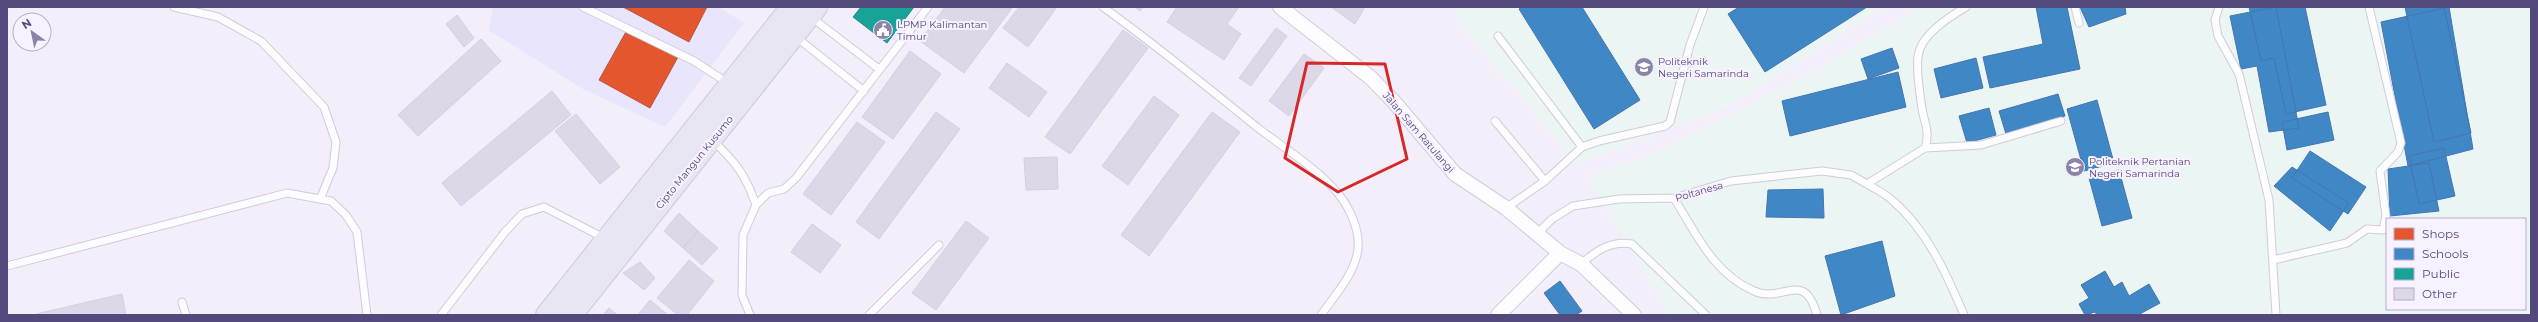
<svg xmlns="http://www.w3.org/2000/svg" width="2538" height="322" viewBox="0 0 2538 322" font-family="Montserrat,sans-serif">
<rect width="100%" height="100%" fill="#f3eef9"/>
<path fill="#e9e5fc" d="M493,7H719L744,23L665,127L583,89L489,30Z"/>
<path fill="#ebf5f4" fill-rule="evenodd" d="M1455,7H1885L1727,107L1577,164L1461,24Z
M1919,7H2531V315H1670L1587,177L1650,156L1822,67ZM2387,219H2525V309H2387Z"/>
<path fill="#e4572e" stroke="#b95345" d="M623,7H707L689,42Z
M627,30L678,57L650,108L599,80Z"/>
<path fill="#3f88c5" stroke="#4575af" d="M1523,7H1582L1640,100L1594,129L1519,9Z
M1739,7H1867L1765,72L1728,14Z
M2036,7H2067L2080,69L1990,88L1983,57L2043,44Z
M2125,7L2126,14L2089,27L2080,7Z
M2249,7H2305L2326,105L2286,114L2274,58L2261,61Z
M2276,7L2299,128L2269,132L2257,66L2241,69L2230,16Z
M2405,7H2444L2471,133L2434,142Z
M2449,7L2473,149L2408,166L2381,22Z
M1892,48L1899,68L1868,79L1861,59Z
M1976,58L1983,88L1941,98L1934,69Z
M1898,72L1906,107L1790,136L1782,101Z
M2058,94L2065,116L2006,134L1999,111Z
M2097,100L2114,163L2084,171L2067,109Z
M1989,108L1996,135L1967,143L1959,116Z
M2328,112L2334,140L2287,150L2282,122Z
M2444,148L2455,196L2419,204L2409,156Z
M2310,151L2366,187L2348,214L2292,178Z
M2429,163L2439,211L2390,216L2388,169Z
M2292,167L2349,203L2330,231L2274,186Z
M2119,170L2132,218L2102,226L2089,178Z
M1823,189L1824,218L1766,217L1768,190Z
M1882,241L1895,296L1841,315L1825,256Z
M2105,271L2114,287L2122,282L2129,296L2149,284L2160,303L2138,315H2097L2095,312L2085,315L2079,304L2089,298L2081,285Z
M1560,281L1582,311L1576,315H1560L1544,293Z"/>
<path fill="#17a398" stroke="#298890" d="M861,7H914L887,43L853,17Z"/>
<path fill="#dcd8e8" stroke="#d5cfe3" d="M945,7L1012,8L964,73L920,41Z
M1019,7H1057L1028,47L1003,28Z
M1135,7H1143L1140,11Z
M1177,7H1239L1227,24L1241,34L1224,60L1167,22Z
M1331,7H1365L1355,24Z
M457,15L474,38L464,47L446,24Z
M1276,28L1287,36L1251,86L1239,78Z
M1123,30L1148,48L1070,154L1045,137Z
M481,39L501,61L418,136L398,115Z
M910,51L941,74L893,139L862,117Z
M1304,54L1324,68L1289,116L1269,101Z
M1007,63L1047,92L1029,117L989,88Z
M552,91L571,115L461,206L442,183Z
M1154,96L1179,115L1128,185L1102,166Z
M936,112L960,129L879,239L856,222Z
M1212,112L1240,132L1149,256L1121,235Z
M576,114L620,167L600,184L555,131Z
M857,122L885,142L831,215L803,194Z
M1057,157L1058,189L1026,190L1024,158Z
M679,213L698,231L683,248L664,231Z
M966,221L989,238L936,310L912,293Z
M812,224L841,245L820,273L791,252Z
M698,231L718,248L702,265L683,248Z
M689,260L714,281L687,315H678L657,298Z
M640,262L655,278L644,290L623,273Z
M122,294L126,315H36V314Z
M650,300L668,315H638Z
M609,308L617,315H603Z"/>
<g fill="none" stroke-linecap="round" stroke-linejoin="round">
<g stroke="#d0cbdd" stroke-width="9">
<path id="lane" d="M174,7L218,17L261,41L324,107L336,142L333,168L320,199
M583,7L694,61L728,83
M1103,7C1156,45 1207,87 1258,128C1283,147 1316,168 1336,191C1349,206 1360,229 1358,249C1355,274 1335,295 1321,315
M2075,7L2079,23
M2219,7L2215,20L2218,36L2239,74L2269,200L2276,315
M811,17L879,69
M1498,36L1582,147L1599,141L1665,126L1670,122L1690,45L1704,7
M796,37L864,91
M1495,121L1545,181L1582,147
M713,141C736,162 746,176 756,205
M1925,148L1981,145L2061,121
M1674,198C1696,234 1714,274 1754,291C1783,304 1804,268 1817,315
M1506,208L1545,181
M1537,234L1552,219L1573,206L1619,199L1674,198L1731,181L1822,171L1851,175L1867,184
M2273,260L2347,243L2367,229L2383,230L2386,216L2380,171L2398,152L2401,143L2369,7
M1581,264C1596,251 1611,240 1632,244L1706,315
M7,266L287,193L331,201L346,215L357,232L367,315
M182,302L186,315
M441,315L505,232L522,214L544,207L606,239
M750,315L742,295L743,235L756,205L768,193L784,189L796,178L928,7
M869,315L939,245
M1964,315C1947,275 1927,230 1893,201C1886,194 1875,189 1867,184L1925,148C1930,132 1925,125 1922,109C1920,93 1916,72 1918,57C1920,35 1949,17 1966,7"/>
</g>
<g stroke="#d0cbdd" stroke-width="16">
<path id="street" d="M1280,7L1371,78L1395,103L1455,174L1506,208L1560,253L1581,264L1634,315
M1498,315L1560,253"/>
</g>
<g stroke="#cfcadb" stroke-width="24">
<path id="highway" d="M547,315L792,7
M571,315L816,7"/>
</g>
<use href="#lane" stroke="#fdfcfe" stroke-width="7"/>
<use href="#street" stroke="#fdfcfe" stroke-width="14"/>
<use href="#highway" stroke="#e7e6f2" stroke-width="22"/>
</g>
<path fill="none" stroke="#d62828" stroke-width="3" stroke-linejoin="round" d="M1307,63L1385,64L1407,159L1338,192L1285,158Z"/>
<defs>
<g id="civic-disc" transform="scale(1)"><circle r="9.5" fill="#8c83a8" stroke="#f8f1ff"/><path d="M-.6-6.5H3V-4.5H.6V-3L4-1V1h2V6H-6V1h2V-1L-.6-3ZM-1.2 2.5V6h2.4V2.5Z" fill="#fff"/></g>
<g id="university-disc" transform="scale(1)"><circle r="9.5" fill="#8c83a8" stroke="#f8f1ff"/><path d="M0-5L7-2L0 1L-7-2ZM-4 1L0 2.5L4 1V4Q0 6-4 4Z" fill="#fff"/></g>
</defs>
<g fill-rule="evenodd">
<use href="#civic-disc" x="883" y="30"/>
<use href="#university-disc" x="1644" y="67"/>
<use href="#university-disc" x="2075" y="167"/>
</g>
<g text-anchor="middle" stroke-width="4" stroke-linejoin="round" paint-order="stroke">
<g font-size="10" fill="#54497c" stroke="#f8f1ff" text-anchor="start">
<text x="897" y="28">LPMP Kalimantan<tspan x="897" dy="12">Timur</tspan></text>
<text x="1658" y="65">Politeknik<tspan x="1658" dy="12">Negeri Samarinda</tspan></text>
<text x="2089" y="165">Politeknik Pertanian<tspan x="2089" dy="12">Negeri Samarinda</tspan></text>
</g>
<g font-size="10" fill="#54497c" stroke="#f8f1ff">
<text transform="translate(1419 132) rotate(49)" y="4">Jalan Sam Ratulangi</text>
<text transform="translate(694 162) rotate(-51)" y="4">Cipto Mangun Kusumo</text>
<text transform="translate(1699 191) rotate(-16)" y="4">Poltanesa</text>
</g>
</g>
<rect width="2538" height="322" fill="none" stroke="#54497c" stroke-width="16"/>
<rect x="2386" y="218" width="140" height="92" fill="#f8f1ff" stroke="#b6aecb"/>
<rect x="2394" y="228" width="20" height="12" fill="#e4572e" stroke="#b6aecb"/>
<text x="2422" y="238" font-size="12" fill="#54497c">Shops</text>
<rect x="2394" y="248" width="20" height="12" fill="#3f88c5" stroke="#b6aecb"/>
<text x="2422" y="258" font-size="12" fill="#54497c">Schools</text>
<rect x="2394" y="268" width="20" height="12" fill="#17a398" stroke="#b6aecb"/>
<text x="2422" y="278" font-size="12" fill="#54497c">Public</text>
<rect x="2394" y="288" width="20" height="12" fill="#dcd8e8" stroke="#b6aecb"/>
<text x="2422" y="298" font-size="12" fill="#54497c">Other</text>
<g transform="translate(32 32) rotate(327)"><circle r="19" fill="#f8f1ff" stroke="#b6aecb"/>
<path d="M0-3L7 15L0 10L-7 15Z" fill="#8c83a8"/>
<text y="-6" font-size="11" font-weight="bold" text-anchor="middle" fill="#54497c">N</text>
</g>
</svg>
